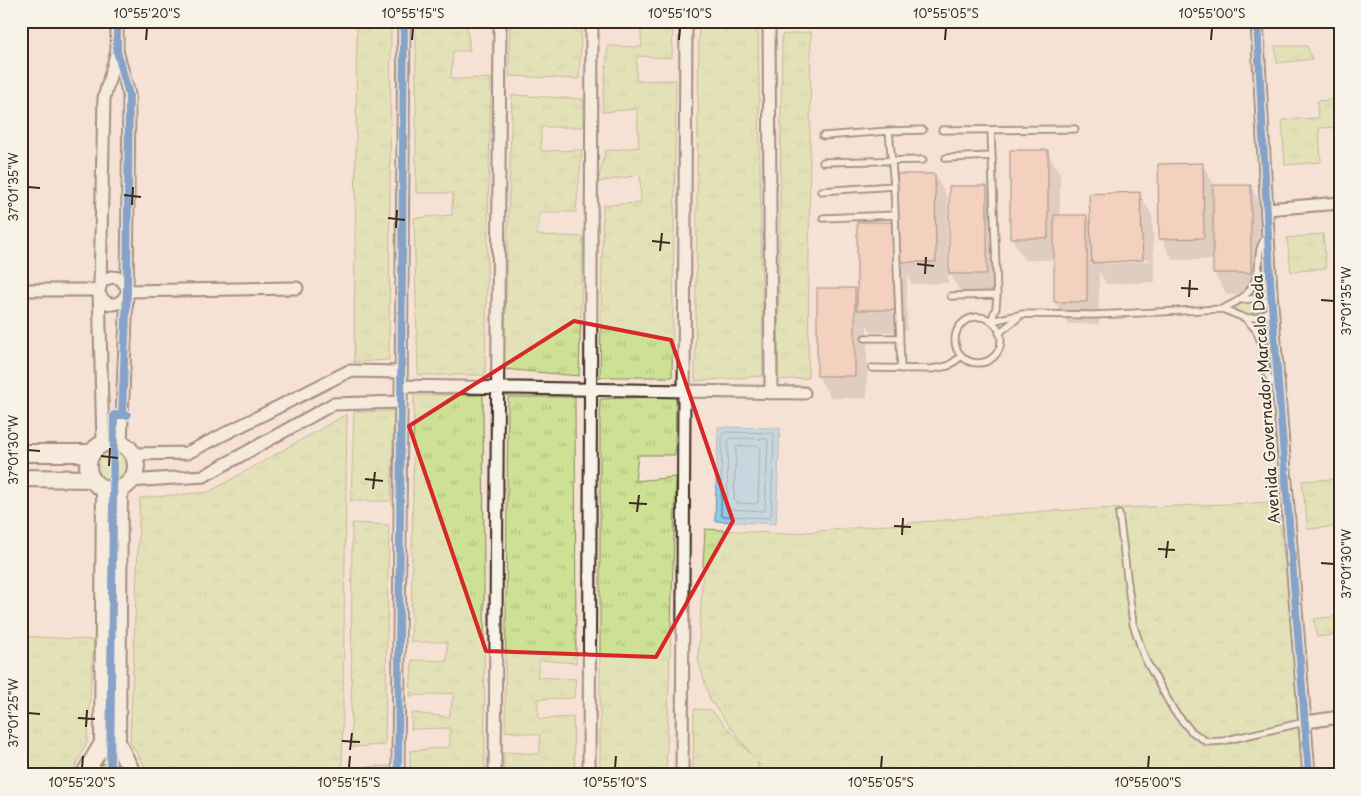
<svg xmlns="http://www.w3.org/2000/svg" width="1361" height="796" viewBox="0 0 1361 796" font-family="'Playpen Sans',sans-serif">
<defs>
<pattern id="grass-tufts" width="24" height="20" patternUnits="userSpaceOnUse" patternTransform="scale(1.25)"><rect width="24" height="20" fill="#cde094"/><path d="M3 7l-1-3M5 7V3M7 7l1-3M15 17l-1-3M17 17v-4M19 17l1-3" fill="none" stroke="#b1c07f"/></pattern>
</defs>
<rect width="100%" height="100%" fill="#f5e2d4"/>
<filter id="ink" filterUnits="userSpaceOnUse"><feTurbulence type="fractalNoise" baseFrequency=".02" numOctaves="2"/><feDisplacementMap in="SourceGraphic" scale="10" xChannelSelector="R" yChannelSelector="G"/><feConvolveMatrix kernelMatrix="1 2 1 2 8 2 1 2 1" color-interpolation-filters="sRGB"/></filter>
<g filter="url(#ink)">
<path fill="url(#grass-tufts)" stroke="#848559" d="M357,21H391L389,360L354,362Z
M416,21H466L470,51H453L451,79L491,78L485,375H418L414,218L452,215L453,193H416Z
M510,21H582L579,79L509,76Z
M601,21H673L672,58L637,56L636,81L676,80L672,377H600L603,205L641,203L640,175L598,182L605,151L639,147L637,109L602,112L608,46L642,47L640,22L601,23Z
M699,21H758L763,376L695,381Z
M811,32L808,378L778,380L782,35Z
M1275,46H1307L1312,59L1277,63Z
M512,95L583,99V127H541V151L582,150L576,212H541L537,235L583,237L579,376L504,369Z
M1340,99V127L1319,128L1321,162L1285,165L1282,120L1318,118L1317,101Z
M1323,234L1326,268L1291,272L1287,238Z
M1264,249L1271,293L1253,294L1261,273L1262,252Z
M1256,298L1272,307L1258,318L1236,314L1235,303Z
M1273,321L1272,366L1269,362L1265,341L1255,322Z
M414,395H483L485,775H410V751L450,747V728L411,729L412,713L449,717L454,693L410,696L412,660L447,661V642H411Z
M676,396L675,455H638L635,481L676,477L666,775H600V399Z
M508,397H575L576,663L540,660L537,677L576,679L574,698L537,699L539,719L573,717L575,775H504V752L540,754V735L505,731Z
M394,411L391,501H351L354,412Z
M347,414L342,775H150L130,742L140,498L209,492Z
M96 465a17 17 0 1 1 34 0a17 17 0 1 1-34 0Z
M1340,464V526L1308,529L1302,481L1334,479L1338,465Z
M1277,502L1307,740L1309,775H767L757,762L760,775H693L694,709L711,710L751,754L710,700L698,659L705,529L785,534L1047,511Z
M352,523L389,525L385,745L351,747Z
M1340,616V634L1317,637L1314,619Z
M21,636L94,640L87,742L71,775H21Z
M389,766L388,775H352V767Z"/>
<path fill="#8dcbed" stroke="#6c8b9a" d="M718,427L780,428L776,524L715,521Z"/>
<path fill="#0003" fill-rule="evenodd" d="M1012,152H1048L1060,174V216H1086L1092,226L1139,193L1152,215L1155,282L1106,284L1099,271V324H1068L1055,302V260H1024L1012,238ZM1149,259V261L1103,264V261Z
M1202,164L1215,186H1250L1263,208V295H1227L1214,273V260H1173L1161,238Z
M935,175L947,197L948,283L912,284L907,275V331L871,332L867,324V398H831L818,376V290L854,289L858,297L894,223Z
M986,187L999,209V296H963L950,274Z"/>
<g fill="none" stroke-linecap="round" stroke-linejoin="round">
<path stroke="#5c6a71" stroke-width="1" d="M725,432L772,433L774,434L771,516L770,518L723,516L721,515L722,435Z
M731,438L766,439L768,440L765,509L764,511L727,509L728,441Z
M738,446H758L760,448L758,502L756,504L737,503L734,501L736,448Z"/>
</g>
<path fill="#f1bba5" stroke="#3b2a1e" d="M1010,150H1048V238H1010Z
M1203,163L1204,238L1159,239L1158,164Z
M897,174H935L936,262H898Z
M1213,185H1251V273H1213Z
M949,186H987V274H949Z
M1140,192L1143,260L1092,263L1089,194Z
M1054,215H1087V302H1054Z
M857,222H895V310H857Z
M817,288H855V376H817Z"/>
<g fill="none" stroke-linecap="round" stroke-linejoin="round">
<g stroke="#3b2a1e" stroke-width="9">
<path id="lane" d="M942,130L1075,129
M889,131L894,186L901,369
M823,136L889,131L923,130
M946,158L992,156
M823,162L923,160
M821,191L894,186
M823,218L895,215
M951,296L997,295
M1242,300C1257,298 1262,296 1272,307C1264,317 1257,318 1245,318
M1222,309C1242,300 1253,293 1258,270C1260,255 1257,249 1267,236
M955 340a23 23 0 1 1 46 0a23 23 0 1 1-46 0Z
M991,321L1023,314L1094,315L1222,309L1245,318L1256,330L1262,344L1267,374L1271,381L1277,385
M991,321L996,308L997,295L991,130
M999,333L1019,317
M865,338H899
M872,368L931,369L948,366L962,356
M1119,514L1133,624L1145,659L1174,711L1191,731L1207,742L1223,741L1305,722"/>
</g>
<g stroke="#3b2a1e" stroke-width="15">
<path id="street" d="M117,21V51L129,95L127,291L121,444
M769,21L771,393
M1257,21L1271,293L1309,775
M1267,209L1340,203
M100,286L104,98L117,51
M21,290H99
M127,291L297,288
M100,295C106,307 119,307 126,295
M401,386L804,393
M103,443L99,290L102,281L111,277L120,278L126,286
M132,454L187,453L349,371L401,372
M130,481L204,476L333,404L401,402
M1306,722L1340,717
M398,775L404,21
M495,775L500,21
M589,775L592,21
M682,775L686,21"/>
</g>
<g stroke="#3b2a1e" stroke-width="20">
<path id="secondary" d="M88 466a24 24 0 1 1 48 0a24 24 0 1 1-48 0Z
M21,453H91
M21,478L92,479
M119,489L117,742L133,775
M84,775L103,743L105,489
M96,775L110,772L124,775"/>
</g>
<use href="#lane" stroke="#f7f3e8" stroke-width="5.5"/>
<use href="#street" stroke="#f7f3e8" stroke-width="11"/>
<use href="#secondary" stroke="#f7f3e8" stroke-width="16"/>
<g stroke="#f7f3e8" stroke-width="11">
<path id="cycleway" d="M117,21V51L129,95L127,291L122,415
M1257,21L1271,293L1309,775
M110,775L114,415H127
M398,775L404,21"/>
</g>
<use href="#cycleway" stroke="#0057b8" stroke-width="8"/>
</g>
</g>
<path d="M0 0H1361V796H0ZM574,321L671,340L733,521L656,657L486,651L409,426Z" fill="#f5e2d4" fill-opacity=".55" fill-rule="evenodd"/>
<path fill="none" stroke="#d62828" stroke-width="4" stroke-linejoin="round" d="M574,321L671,340L733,521L656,657L486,651L409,426Z"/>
<path fill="none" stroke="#3b2a1e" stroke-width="2" d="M146,40L147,28M412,40L413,28M679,40L680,28M945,40L946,28M1211,40L1212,28M28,187L40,188M124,195L141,197M132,205L133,187M388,218L405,220M396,228L397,210M652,241L670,243M660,251L662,233M917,264L934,266M925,274L926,257M1181,288L1198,289M1189,297L1190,280M1321,300L1334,301M28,450L40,451M101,456L118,458M109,466L110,448M365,479L383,481M373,489L375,472M629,503L647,504M637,512L639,495M894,526L911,527M902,535L903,518M1158,549L1175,550M1166,558L1168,541M1321,563L1334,564M28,713L40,714M78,718L95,719M86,727L87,710M342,741L360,742M350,750L352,733M82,768L83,756M349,768L350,756M615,768L616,756M881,768L882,756M1148,768L1149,756"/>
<g text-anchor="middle" stroke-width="4" stroke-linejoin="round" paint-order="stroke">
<g font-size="15" fill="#3b2a1e" stroke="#f7f3e8">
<text transform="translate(1266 399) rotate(-94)" y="5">Avenida Governador Marcelo Deda</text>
</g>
</g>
<rect width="1361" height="796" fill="none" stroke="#f7f3e8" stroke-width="55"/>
<rect x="28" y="28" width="1306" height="740" fill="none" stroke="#3b2a1e" stroke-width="2"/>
<g font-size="12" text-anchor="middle" fill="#3b2a1e">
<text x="147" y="18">10°55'20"S</text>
<text x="413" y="18">10°55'15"S</text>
<text x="680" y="18">10°55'10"S</text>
<text x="946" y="18">10°55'05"S</text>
<text x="1212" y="18">10°55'00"S</text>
<text transform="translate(14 187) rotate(-90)" y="4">37°01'35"W</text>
<text transform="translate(1347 301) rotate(-90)" y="4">37°01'35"W</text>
<text transform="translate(14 450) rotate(-90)" y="4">37°01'30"W</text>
<text transform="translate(1347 564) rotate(-90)" y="4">37°01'30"W</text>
<text transform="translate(14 713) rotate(-90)" y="4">37°01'25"W</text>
<text x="82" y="787">10°55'20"S</text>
<text x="349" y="787">10°55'15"S</text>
<text x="615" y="787">10°55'10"S</text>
<text x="881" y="787">10°55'05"S</text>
<text x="1148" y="787">10°55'00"S</text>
</g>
</svg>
